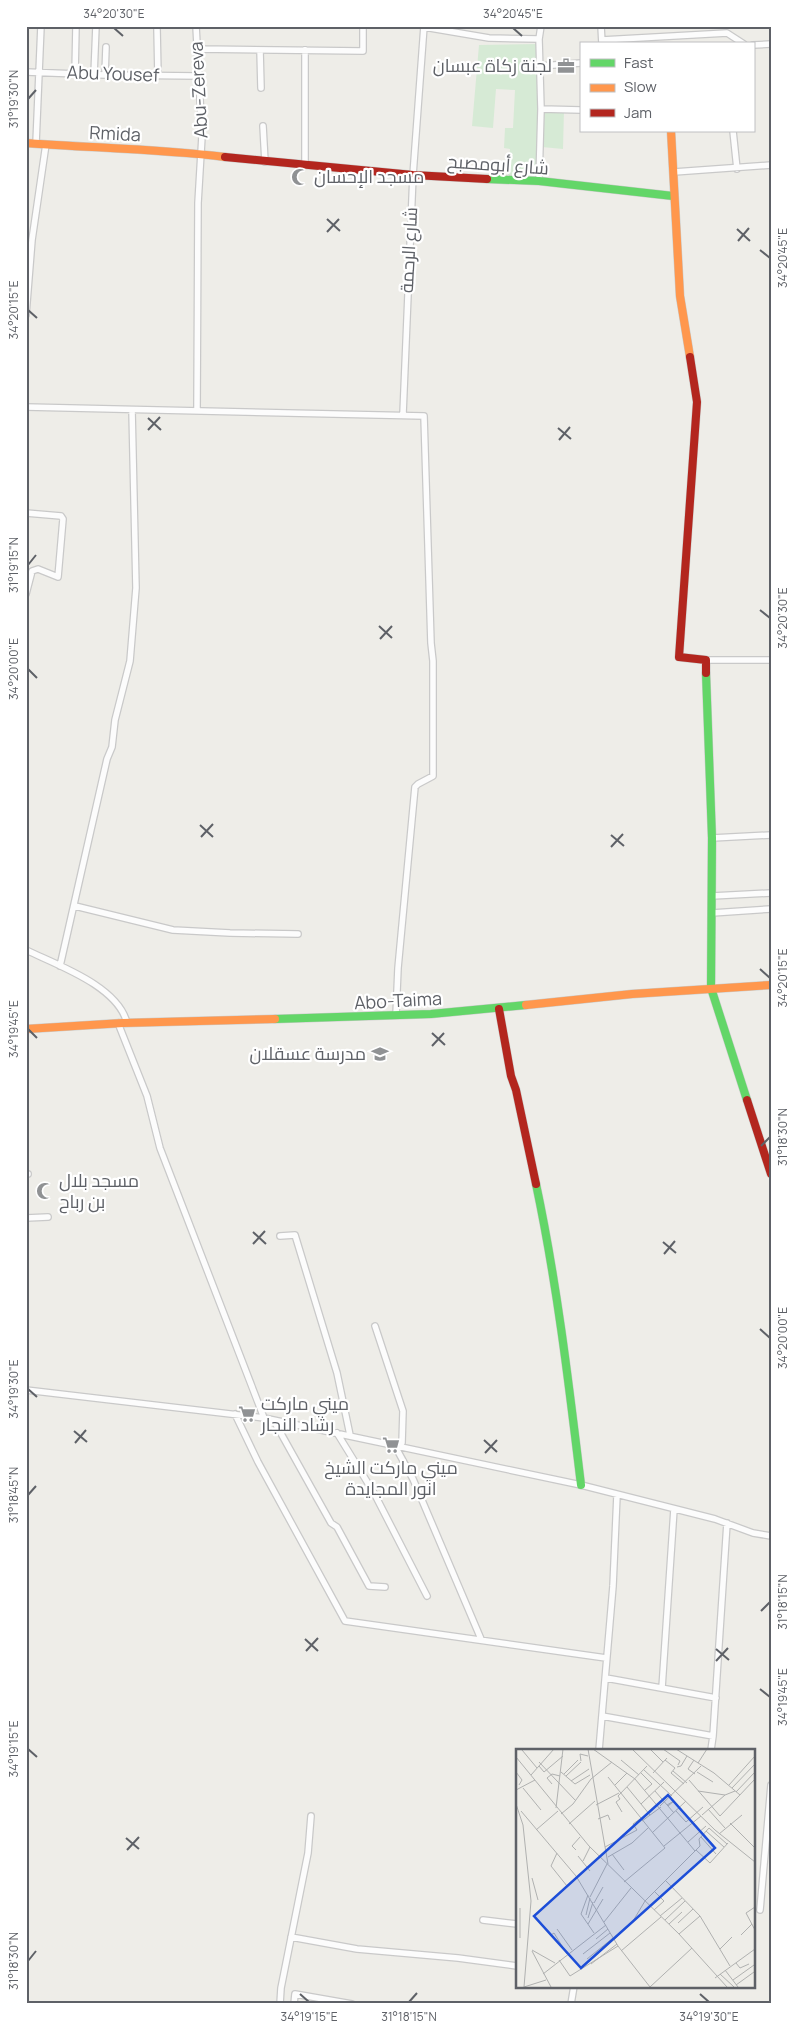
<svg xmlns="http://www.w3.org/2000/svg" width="797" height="2030" viewBox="0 0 797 2030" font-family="Manrope,Cairo,sans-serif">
<rect width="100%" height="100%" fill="#eeede8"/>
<path fill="#d6ead5" d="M537,44L540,113L536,177L508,175L510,149L504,148L505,128H513L515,90L496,89L493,128L472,126L479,45Z
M547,110H564L563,149L542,147L543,113Z"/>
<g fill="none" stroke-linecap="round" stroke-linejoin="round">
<g stroke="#c9c9c9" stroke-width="8">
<path id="street" d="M196,26L202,136L198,203L197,411
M601,26L602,44
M424,27L489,38L539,39
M157,28L158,76
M602,40L727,33L744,44
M753,45L771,44
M198,49L363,51V26
M260,50L261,88
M305,50V164
M540,66L581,63
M26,72L105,75L199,76
M75,74L76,26
M94,75L96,26
M105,75L106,47
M541,109L581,110
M263,126L265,162
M733,131L737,169
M36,143L41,26
M674,172L771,165
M539,181L541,109L539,39L541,26
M26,315L32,240L46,144
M26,407L424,416L431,643L433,661V776L418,784L415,787L398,968L396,1015
M403,414L413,175L424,26
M26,513L61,516L63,519L58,577L38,569L32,571L26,594
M706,660H771
M712,838L771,835
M712,896L771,893
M75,906L173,930L230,933L298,934
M712,913L771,909
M26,950C57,965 118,986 127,1023
M60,966L107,759L112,747L115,720L130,661L136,588L132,410
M118,1023L147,1096L160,1148L264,1418
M26,1174H28
M26,1218L48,1217
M280,1236L295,1235L337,1373L350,1435
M375,1326L403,1411L402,1443L395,1446L413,1479L481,1639
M26,1390L264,1418L581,1485L715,1519L753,1533L771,1536
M235,1414L258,1462L345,1621L606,1658
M274,1421L331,1523L337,1527L369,1586L385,1587
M337,1433L374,1493L427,1596
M606,1678L716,1698
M662,1688L674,1509
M602,1716L713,1736
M599,1750L613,1586L617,1495
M711,1750L713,1736L727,1523
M760,1910L771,1785
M483,1920L517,1924
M291,1937L357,1949L458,1958L517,1966
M280,2004L281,1988L308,1853L311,1816
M294,2004L295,1994L352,2004
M571,2004L574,1986"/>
</g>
<g stroke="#cacbca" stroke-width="9">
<path id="fast" d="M487,179L539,181L673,196
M706,673L712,838L711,988L747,1100
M275,1019L431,1014L526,1005
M536,1184C557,1283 569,1385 581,1485"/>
</g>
<g stroke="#cacbca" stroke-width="9">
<path id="slow" d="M671,131L680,296L690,357
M26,143C93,148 159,149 225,157
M526,1005L632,994L771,985
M26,1029L123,1023L275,1019"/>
</g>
<g stroke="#cacbca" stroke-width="9">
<path id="jam" d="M225,157L413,175L487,179
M690,357L697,402L679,657L706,660V673
M499,1009L511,1076L516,1090L536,1184
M747,1100L771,1174"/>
</g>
<use href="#street" stroke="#fcfcfc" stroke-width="5.5"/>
<use href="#fast" stroke="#63d668" stroke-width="8"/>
<use href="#slow" stroke="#ff974d" stroke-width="8"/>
<use href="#jam" stroke="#b3261e" stroke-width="8"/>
</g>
<path fill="none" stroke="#5e6167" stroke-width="2" d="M114,28L123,36M513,28L522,36M28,99L36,90M327,219L340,231M737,229L750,241M327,232L339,219M738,241L749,228M760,250L770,258M28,310L37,318M148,418L161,430M558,428L571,439M148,430L160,417M559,440L570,427M28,565L36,555M760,610L770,618M379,626L392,638M380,639L392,626M28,669L37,678M200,825L213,837M611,835L624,846M201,837L213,824M611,847L623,834M760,969L770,978M28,1029L37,1038M432,1033L445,1045M432,1046L444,1033M761,1146L770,1137M253,1232L266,1244M663,1242L676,1253M253,1244L265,1231M664,1254L675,1241M760,1329L770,1338M28,1389L37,1397M74,1431L87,1442M484,1440L497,1452M75,1443L86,1430M485,1453L497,1440M28,1495L36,1486M761,1611L770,1602M305,1639L318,1651M716,1649L729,1660M306,1651L318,1638M716,1661L728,1648M760,1689L770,1697M28,1749L37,1757M126,1838L139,1849M127,1850L139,1837M28,1961L36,1951M300,1994L309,2002M700,1994L709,2002M409,2002L417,1993"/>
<defs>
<g id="office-bare" transform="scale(1.35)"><path d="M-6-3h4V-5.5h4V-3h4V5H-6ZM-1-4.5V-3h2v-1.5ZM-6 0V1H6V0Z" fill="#909294" stroke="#fff" stroke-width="2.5" paint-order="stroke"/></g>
<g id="mosque-bare" transform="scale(1.35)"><path d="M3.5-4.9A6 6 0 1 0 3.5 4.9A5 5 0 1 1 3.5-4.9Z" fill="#909294" stroke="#fff" stroke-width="2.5" paint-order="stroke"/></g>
<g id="school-bare" transform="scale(1.35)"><path d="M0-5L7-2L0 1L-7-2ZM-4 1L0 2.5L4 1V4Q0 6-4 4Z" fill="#909294" stroke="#fff" stroke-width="2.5" paint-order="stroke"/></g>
<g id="supermarket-bare" transform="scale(1.35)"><path d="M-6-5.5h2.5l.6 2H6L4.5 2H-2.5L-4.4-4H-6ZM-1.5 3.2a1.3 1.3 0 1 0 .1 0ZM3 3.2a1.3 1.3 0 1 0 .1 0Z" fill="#909294" stroke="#fff" stroke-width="2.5" paint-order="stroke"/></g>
</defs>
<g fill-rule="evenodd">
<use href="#office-bare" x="566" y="66"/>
<use href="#mosque-bare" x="300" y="177"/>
<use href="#school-bare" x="380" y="1054"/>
<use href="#mosque-bare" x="45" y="1191"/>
<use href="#supermarket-bare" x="247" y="1414"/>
<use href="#supermarket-bare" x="391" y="1445"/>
</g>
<g text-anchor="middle" stroke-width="4.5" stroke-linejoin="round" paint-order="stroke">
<g font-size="18" fill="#5e6167" stroke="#fff" text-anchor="start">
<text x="552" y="72" text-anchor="end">لجنة زكاة عبسان</text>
<text x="314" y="183">مسجد الإحسان</text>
<text x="366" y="1060" text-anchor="end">مدرسة عسقلان</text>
<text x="59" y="1187">مسجد بلال<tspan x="59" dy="21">بن رباح</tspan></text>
<text x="261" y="1410">ميني ماركت<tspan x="261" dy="21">رشاد النجار</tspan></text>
<text x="391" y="1474" text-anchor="middle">ميني ماركت الشيخ<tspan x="391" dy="21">انور المجايدة</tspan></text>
</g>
<g font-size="18" fill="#5e6167" stroke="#fff">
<text transform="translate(113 74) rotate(2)" y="6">Abu Yousef</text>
<text transform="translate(199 90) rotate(-93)" y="6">Abu-Zereva</text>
<text transform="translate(115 134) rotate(3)" y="6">Rmida</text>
<text transform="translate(498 165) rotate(4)" y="6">شارع أبومصبح</text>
<text transform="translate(409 250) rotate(-87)" y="6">شارع الرحمة</text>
<text transform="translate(398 1001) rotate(-3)" y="6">Abo-Taima</text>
</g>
</g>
<g transform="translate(516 1749)">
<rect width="239" height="239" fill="#eeede8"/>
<path fill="none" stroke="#b0b1b0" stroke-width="1" d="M72,0L92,115M77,0L119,30L179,102M116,0L199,81L239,113M134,0L147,13M147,0L164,12L162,16M160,0L198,24L224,46M6,1L21,19M0,8L73,97L163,185L211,238M105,11L123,26M149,11L159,19L155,24L168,35M178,11L172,20L179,25M65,12L64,5L72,7M23,13L60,52M182,14L191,0M23,17L28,23L47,7M161,18L165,17L171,7M128,21L156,47M157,22L171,34M0,23L6,31L3,36M45,23L59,35L74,26M181,23L197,33M125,24L136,35L129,41M137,24L151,9M48,25L62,11M15,26L38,0M50,27L65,13M92,28L149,99L108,133M173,31L204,67L239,30M55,32L73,20M36,35L31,29L36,25L44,27M99,36L111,24M213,36L239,7M111,38L125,55M7,39L25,61M216,39L239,15M0,41L19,31M139,42L158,64M182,42L209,46L219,42M220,43L239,23M0,55L7,76L15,152L8,238M80,56L103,44M151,56L158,52L152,57M144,57L185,17M40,59L47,0M192,60L209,79M5,62L60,127L102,197L134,238M160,62L170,73L187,58M106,63L100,53L104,50L102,47L131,17M45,65L57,55L75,30L96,13M134,66L125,55L148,33M186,66L209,46M82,70L92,66L94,71M126,72L145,58M214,74L239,99M53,75L79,52M20,81L42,62M190,82L208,98M136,84L170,52M203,85L226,66M185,88L200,105M172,93L190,77M148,97L185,67M89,98L121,81L117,75L124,70M60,101L56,97L64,88M180,101L194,114L212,94M41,104L35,117L51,137M96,105L108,121M62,107L74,122M92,108L116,94L132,79M67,112L74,98M16,129L22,151M150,132L184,167L214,217M72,146L65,165L78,184M74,148L91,115M78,154L87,138M239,158L230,164L239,181M4,159V189M138,161L148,152L139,143M70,166L74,149M144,167L166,149M72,169L77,153M149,171L169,152M88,173L115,139M162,174L177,160M72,175L87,150M153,175L166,163M41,180L56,201M163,185L184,167M35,186L38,184L51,205M225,186L236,175M80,190L92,180M98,191L117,172L129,152L184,97L183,90L193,79L211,95M204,200L216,188M16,201L39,214M16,202L35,238M105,202L145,168M67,205L94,184M71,210L97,189M43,211L54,227L102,197M220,214L224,219L233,215M75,215L101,195M209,221L222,238M27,225L90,176M204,225L218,238M199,229L239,200M217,231L238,216M220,236L238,223M8,238L30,231M134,238L176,199"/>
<path fill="#1d4ed8" fill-opacity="0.15" stroke="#1d4ed8" stroke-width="2.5" d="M152,46L199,99L65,219L18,167Z"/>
<rect width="239" height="239" fill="none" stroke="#5e6167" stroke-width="2.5"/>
</g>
<rect width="797" height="2030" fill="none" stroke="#ffffff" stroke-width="55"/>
<rect x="580" y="42" width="175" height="90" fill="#ffffff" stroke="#bfc0c2"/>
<rect x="590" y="59" width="25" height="8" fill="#63d668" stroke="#bfc0c2"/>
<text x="624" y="68" font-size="15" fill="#5e6167">Fast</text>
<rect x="590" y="84" width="25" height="8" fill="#ff974d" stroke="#bfc0c2"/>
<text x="624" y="92" font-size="15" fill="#5e6167">Slow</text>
<rect x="590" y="109" width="25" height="8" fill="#b3261e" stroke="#bfc0c2"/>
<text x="624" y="118" font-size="15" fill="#5e6167">Jam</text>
<rect x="28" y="28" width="742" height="1974" fill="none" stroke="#5e6167" stroke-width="2"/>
<g font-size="12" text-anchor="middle" fill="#5e6167">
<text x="114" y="18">34°20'30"E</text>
<text x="513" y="18">34°20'45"E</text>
<text transform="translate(14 99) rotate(-90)" y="4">31°19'30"N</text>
<text transform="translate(783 258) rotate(-90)" y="4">34°20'45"E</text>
<text transform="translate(14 310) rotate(-90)" y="4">34°20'15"E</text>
<text transform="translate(14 565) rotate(-90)" y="4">31°19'15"N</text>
<text transform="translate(783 618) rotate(-90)" y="4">34°20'30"E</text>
<text transform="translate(14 669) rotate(-90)" y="4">34°20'00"E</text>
<text transform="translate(783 978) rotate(-90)" y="4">34°20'15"E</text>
<text transform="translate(14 1029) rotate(-90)" y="4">34°19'45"E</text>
<text transform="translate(783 1137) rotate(-90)" y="4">31°18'30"N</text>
<text transform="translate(783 1338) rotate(-90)" y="4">34°20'00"E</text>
<text transform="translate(14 1389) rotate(-90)" y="4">34°19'30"E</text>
<text transform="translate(14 1495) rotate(-90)" y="4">31°18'45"N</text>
<text transform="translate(783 1602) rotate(-90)" y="4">31°18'15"N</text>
<text transform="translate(783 1697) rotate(-90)" y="4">34°19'45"E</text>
<text transform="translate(14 1749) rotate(-90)" y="4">34°19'15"E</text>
<text transform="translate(14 1961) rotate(-90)" y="4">31°18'30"N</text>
<text x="309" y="2021">34°19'15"E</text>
<text x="409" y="2021">31°18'15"N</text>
<text x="709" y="2021">34°19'30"E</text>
</g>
</svg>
